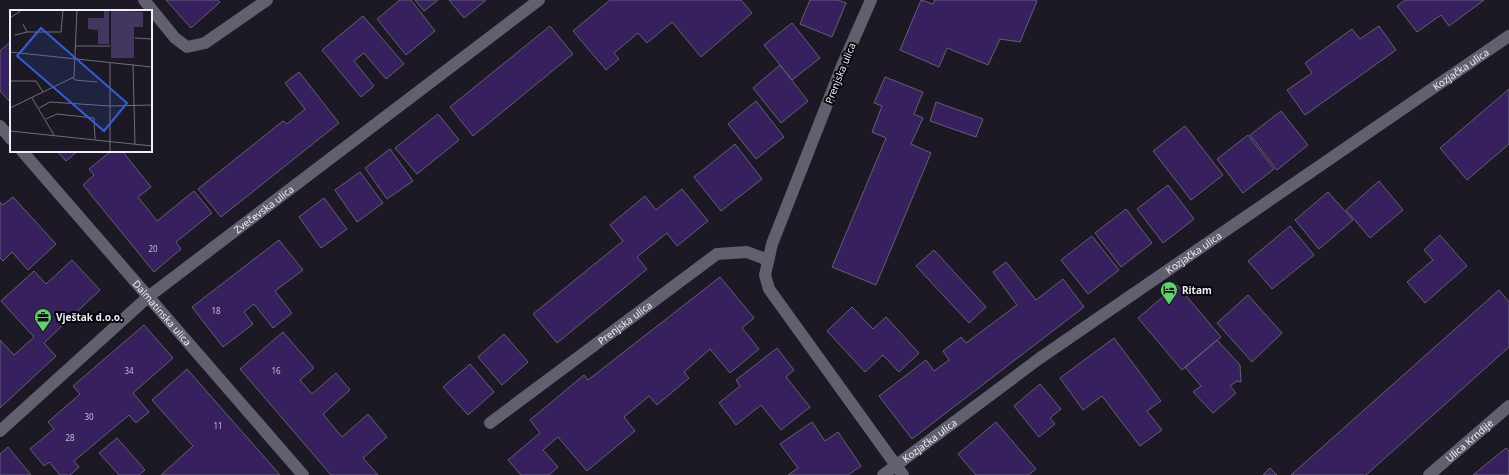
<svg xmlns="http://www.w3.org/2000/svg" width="1509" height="475" viewBox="0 0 1509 475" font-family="'Noto Sans',sans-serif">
<rect width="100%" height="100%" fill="#1c1925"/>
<path fill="#36215e" stroke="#64616f" d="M166,0H218L220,2L191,28Z
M400,0H411L435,31L406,55L377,19Z
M415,0H438L424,11Z
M449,0H486L464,18Z
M610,0H741L752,13L701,57L672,22L647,43L638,33L614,53L619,59L606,70L573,31Z
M810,0H838L846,3L832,37L800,24Z
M921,0L933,4L935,0H1034L1037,1L1020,42L1000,39L988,65L947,48L939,67L900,50Z
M1405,0H1484L1449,26L1441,15L1417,32L1397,6Z
M363,16L404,64L386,79L364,53L354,61L374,86L361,97L322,50Z
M792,23L820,58L792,80L764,45Z
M550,26L573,54L473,136L450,107Z
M1379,26L1396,50L1305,115L1287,90L1312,73L1305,63L1352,29L1360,39Z
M11,41V103L0,91V51Z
M780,65L808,101L781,123L753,88Z
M299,72L339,123L221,217L198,189L283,121L287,124L305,109L285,83Z
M885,77L923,92L914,114L923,118L911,144L931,153L876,285L832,267L886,138L872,132L882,106L874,103Z
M1509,89V144L1467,180L1440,148Z
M756,101L784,137L756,159L728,124Z
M936,102L983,119L976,137L930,121Z
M1281,111L1308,145L1277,170L1250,135Z
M438,114L459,140L417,174L395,148Z
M1185,126L1223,175L1191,200L1153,151Z
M1248,135L1274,169L1243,193L1217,159Z
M735,144L762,179L721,211L694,177Z
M390,149L413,181L387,199L365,168Z
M57,151H78L66,161Z
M111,151H122L151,187L138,197L157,221L194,191L212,213L176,242L181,249L154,272L83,185L94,175L89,169Z
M360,172L383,203L357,222L335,190Z
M1379,181L1403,210L1370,238L1346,210Z
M1168,185L1194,219L1163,243L1137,209Z
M682,189L708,221L677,246L667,233L637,257L647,269L557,343L533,314L623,241L610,225L645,196L656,210Z
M1328,192L1353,220L1319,249L1295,220Z
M13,197L56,244L28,270L12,252L3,261L0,258V202L3,205Z
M324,198L347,229L321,248L299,217Z
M1126,209L1152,243L1121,267L1095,233Z
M1290,226L1314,255L1272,289L1248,261Z
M1440,235L1467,266L1425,303L1407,282L1433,260L1424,250Z
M1092,236L1119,270L1088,294L1061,260Z
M279,240L303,270L275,291L292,313L273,328L254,304L244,312L253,324L223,347L192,307Z
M934,250L986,307L969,323L916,266Z
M72,260L100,290L44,343L56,356L0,408V340L14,355L34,337L1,301L34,271L46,284Z
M1006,262L1036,300L1063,279L1084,307L912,439L879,396L926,360L934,371L949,360L943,351L961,337L966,343L1017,305L993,272Z
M720,277L754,318L742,328L759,349L730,373L710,349L684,372L689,378L657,405L649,396L624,417L635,431L587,471L558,437L543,450L558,467L549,475H521L508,460L540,433L530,420L584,375L588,380Z
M1177,285L1221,337L1182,370L1138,318Z
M1499,290L1509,302V347L1366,475H1291Z
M1248,295L1282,333L1252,362L1217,323Z
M852,307L873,329L886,317L919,353L899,372L883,355L865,372L827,331Z
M144,325L173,358L133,393L149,412L136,423L129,415L74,461L79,467L70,475H60L49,462L44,466L30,449L54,429L48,422L80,394L73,386Z
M283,332L314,368L300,380L312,394L336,373L350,390L323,414L342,437L368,414L387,437L363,458L378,475H331L240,369Z
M504,334L528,362L502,385L478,357Z
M1114,338L1161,401L1147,411L1162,430L1140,446L1102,396L1083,410L1060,378Z
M1217,340L1240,365L1241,382L1237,381L1230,386L1236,393L1213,413L1193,392L1201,386L1185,367Z
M777,348L794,370L786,377L810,407L781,430L761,405L736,425L719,403L740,386L736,380Z
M470,364L494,392L468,415L443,387Z
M187,369L280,475H161L193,446L152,400Z
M1040,384L1061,409L1050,418L1055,424L1039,437L1014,406Z
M812,422L825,441L838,432L861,466L848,475H788L798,468L780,444Z
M996,422L1036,469L1028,475H976L958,454Z
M117,438L145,470L139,475H119L99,453Z
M8,447L31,475H0V454Z
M1506,448L1509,451V475H1473Z
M1270,468L1277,475H1263Z"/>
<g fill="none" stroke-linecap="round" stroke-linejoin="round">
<g stroke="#625f6e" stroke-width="12">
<path d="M144,0L175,38L187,47L205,43L267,0"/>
<path d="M871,0L842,66L772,244L765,275L769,289L903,475"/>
<path d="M0,126L11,139"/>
<path id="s1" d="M22,151L303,475"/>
<path id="s2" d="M490,423L717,254L747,252L768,260"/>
<path id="s3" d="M0,431L148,297L539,0"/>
<path id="s4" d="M883,475L1040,358L1509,36"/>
<path id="s5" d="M1429,475L1509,406"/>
</g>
</g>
<defs>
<g id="hotel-pin" transform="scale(0.9)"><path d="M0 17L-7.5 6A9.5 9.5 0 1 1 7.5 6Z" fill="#5dd56c" stroke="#07060a"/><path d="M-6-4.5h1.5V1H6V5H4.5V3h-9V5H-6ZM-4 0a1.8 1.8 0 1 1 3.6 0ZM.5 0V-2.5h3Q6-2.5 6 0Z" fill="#111"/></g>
<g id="office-pin" transform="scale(0.9)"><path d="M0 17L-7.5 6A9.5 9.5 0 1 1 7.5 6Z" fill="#5dd56c" stroke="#07060a"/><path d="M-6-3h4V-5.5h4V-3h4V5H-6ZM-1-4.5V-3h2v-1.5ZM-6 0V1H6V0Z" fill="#111"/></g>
</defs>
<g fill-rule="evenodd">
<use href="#hotel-pin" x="1169" y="290"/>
<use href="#office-pin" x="43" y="317"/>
</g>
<g text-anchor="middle" stroke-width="4" stroke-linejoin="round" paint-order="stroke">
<g font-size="8" fill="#c1bacf">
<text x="153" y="252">20</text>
<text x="216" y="314">18</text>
<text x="129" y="374">34</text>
<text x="276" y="374">16</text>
<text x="89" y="420">30</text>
<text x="218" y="429">11</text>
<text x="70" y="441">28</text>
</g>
<g font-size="10" fill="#efedf5" stroke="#07060a">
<text dy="4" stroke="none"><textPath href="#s4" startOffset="706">Kozjačka ulica</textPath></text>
<text transform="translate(840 73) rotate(-68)" y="4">Prenjska ulica</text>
<text dy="4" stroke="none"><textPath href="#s3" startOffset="345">Zvečevska ulica</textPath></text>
<text dy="4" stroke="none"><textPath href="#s4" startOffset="382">Kozjačka ulica</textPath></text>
<text dy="4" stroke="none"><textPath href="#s1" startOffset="214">Dalmatinska ulica</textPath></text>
<text dy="4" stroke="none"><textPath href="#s2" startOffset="168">Prenjska ulica</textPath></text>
<text dy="4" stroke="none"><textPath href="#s4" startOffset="58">Kozjačka ulica</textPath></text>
<text dy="4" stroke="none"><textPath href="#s5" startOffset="53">Ulica Krndije</textPath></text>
</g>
<g font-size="10" font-weight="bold" fill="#efedf5" stroke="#07060a" text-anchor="start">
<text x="1182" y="294">Ritam</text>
<text x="56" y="321">Vještak d.o.o.</text>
</g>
</g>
<g transform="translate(10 10)">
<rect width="142" height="142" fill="#1c1925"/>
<path d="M94,0H99V34H88V20L78,19V8H94ZM101,0L133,2V17H124V48H101Z" fill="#43375f"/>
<path fill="none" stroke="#706e78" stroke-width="1" d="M0,8L12,0M17,22H51L53,0M5,25L17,22L13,14M125,28L142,29M66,36H100M0,42L142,57M123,55L125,134M63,68L65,70L87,72M0,71H26L33,82M22,88L44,125M0,98L64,67L67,0M29,98L40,92L100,96L142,95M36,109L47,104L84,108L85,129M0,121L142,136M100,142V53"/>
<path fill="#325edb" fill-opacity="0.15" stroke="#325edb" stroke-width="2" d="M31,18L117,93L94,121L7,46Z"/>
<rect width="142" height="142" fill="none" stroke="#efedf5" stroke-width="2"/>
</g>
</svg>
